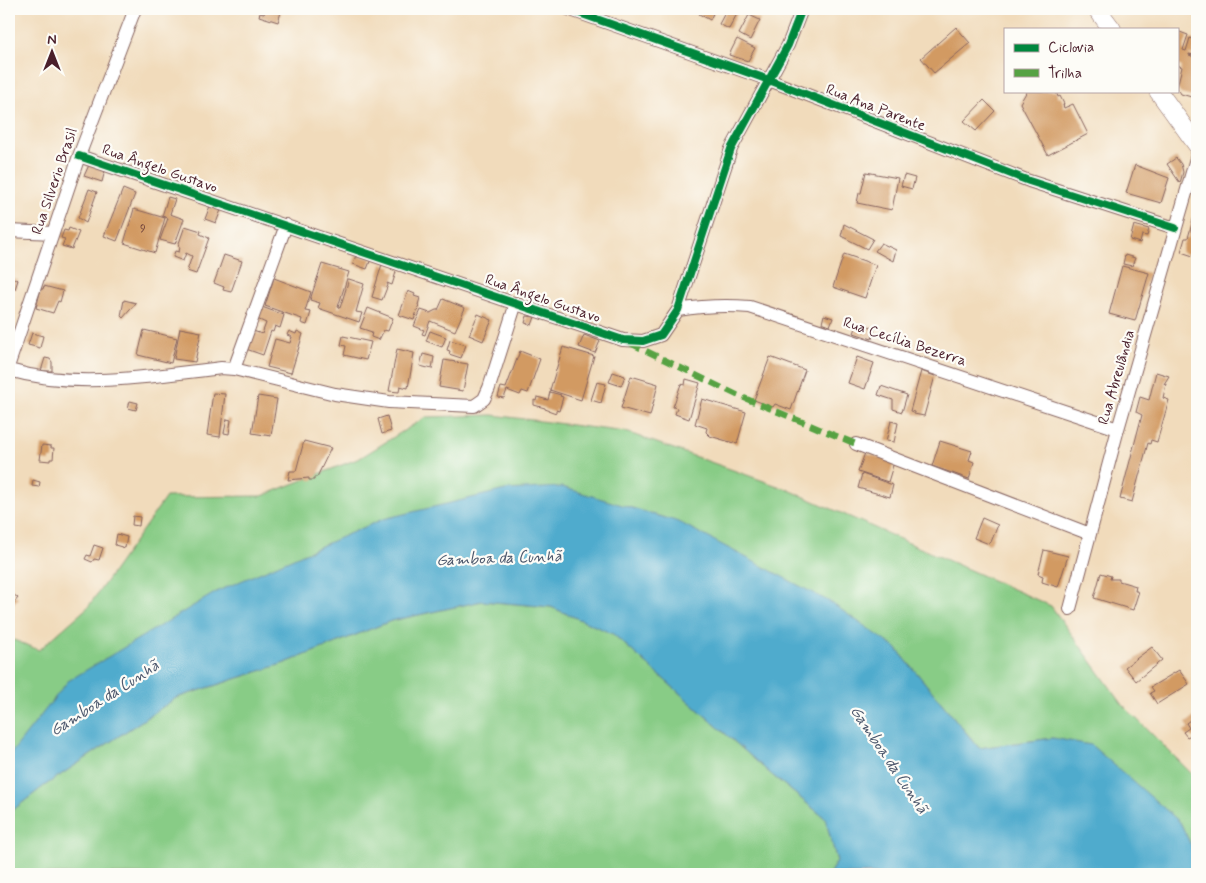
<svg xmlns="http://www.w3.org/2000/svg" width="1206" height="883" viewBox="0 0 1206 883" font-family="Mynerve,sans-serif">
<rect width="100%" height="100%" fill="#fdfcf7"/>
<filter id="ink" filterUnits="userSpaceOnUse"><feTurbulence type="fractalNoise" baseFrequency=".02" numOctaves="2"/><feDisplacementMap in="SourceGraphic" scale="10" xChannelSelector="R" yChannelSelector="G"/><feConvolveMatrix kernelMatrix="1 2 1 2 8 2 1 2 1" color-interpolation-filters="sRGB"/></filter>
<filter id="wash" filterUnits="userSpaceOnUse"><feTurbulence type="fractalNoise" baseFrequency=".0096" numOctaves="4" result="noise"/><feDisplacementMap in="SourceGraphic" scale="20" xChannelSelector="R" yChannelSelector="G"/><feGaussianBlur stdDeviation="1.12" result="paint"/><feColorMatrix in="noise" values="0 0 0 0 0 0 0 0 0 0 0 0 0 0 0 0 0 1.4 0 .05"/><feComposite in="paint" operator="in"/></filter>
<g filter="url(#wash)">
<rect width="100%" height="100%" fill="#f1dbbb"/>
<path fill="#88cc86" stroke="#697658" d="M493,415L626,432L789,490L1051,606L1123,705L1197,779V858L1180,822L1053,738L979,748L896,648L562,487L9,756V638L39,650L88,607L166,497L262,496L360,458L426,417Z
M482,601L551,607L613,634L772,775L825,818L837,861L829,874H9V813L44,786L176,698L285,663L391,621Z"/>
<path fill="#4fabcd" stroke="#4c657c" d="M562,487L679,522L830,602L896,648L979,748L1053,738L1091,745L1180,822L1197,858V874H829L837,861L825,818L772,775L613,634L551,607L482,601L391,621L285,663L176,698L44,786L9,813V756L68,681L218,591L383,519L505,490Z"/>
<g id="blocks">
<path fill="#d29a62" d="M266,9H282L278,22L259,16L260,13L264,14Z
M702,9H715L710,20L699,14Z
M727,9L739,10L729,29L719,24Z
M1182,9H1197V15L1193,14L1194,10L1192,9L1191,12Z
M749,15L760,20L750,40L739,34Z
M956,27L970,43L934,73L921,58Z
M1177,31L1188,35L1183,50L1186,51L1190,38L1197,42L1193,55L1189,54V55L1197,58V105L1194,104L1195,98L1181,94L1177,87L1182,67L1177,65Z
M737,39L755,48L748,61L729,55Z
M1027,91H1056L1058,97L1060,96L1064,104L1063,105L1064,108L1073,104L1088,134L1048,155L1020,103Z
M984,100L995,111L976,131L964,121Z
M1176,158L1181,164L1183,172L1180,183L1167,164Z
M89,165L105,170L102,182L84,176Z
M1135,165L1169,178L1161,203L1126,193Z
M866,172L898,178L892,210L857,203L859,193H861Z
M904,175L915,178L912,189L901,186Z
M89,189L97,192L86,223L78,218Z
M123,189L135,194L117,241L104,236Z
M168,197L175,199L170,214L184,219L175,244L160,240L168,218L162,216Z
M1197,205V253L1196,257L1181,252L1185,238H1188Z
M210,206L221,210L216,223L205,219Z
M134,209L165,218L155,253L124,243Z
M844,224L873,239L867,249L841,236Z
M1134,225L1149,229L1147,236L1142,235L1140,243L1130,240Z
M185,226L201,231L200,234L209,238L196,274L187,271L192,256L186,253L183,261L173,257L175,251L179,252L180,247L178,246Z
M69,228L79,232L72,249L62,246L65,239L61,238L64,230L68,231Z
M881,243L896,250L893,261L875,251Z
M844,254L876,265L865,298L833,287Z
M224,255L242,261L231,292L223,290L224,287L214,283Z
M356,255L371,259L367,269L353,264Z
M1125,255L1135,258L1132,266L1123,264Z
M322,264L349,272L338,307L340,308L349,279L364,284L356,312L362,313L359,322L318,308L320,303L310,300Z
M382,264L392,267L391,270L396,272L392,285L387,283L388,285L382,300L372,297Z
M1122,266L1149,273L1135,321L1109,314Z
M9,277L18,280L15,289L9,287Z
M274,278L311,292L305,311L311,312L307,325L301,323L302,319L265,306Z
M44,286L63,291L60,302L58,301L53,313L36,308L41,289H43Z
M408,291L415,294L414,296L420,298L418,305H419L414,320L399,315Z
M443,299L465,308L455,331L430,321L425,335L422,334L424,330L414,326L421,310L430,313L436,310H438Z
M124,300L136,303L123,318L121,316Z
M259,306L284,315L280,328L275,326L273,332L271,331L263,355L246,349L253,331L262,334L266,323L255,318Z
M368,308L393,318L388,331L384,330L379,340L371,337L372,332L360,328Z
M478,314L492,320L483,341L469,335Z
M824,315L833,318L830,326L822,323Z
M527,316L535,317L532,325L525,323Z
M858,323L875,328L872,339L854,333Z
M180,328L201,332L195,362L174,359Z
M144,330L177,338L171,363L138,355Z
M289,331L296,334L297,331L303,334L291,373L267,367L275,339L290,343L292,337L287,335Z
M430,331L446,337L442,347L426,341Z
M32,333L43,336L40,348L28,345Z
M584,335L600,341L595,353L579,347Z
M343,336L371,342L366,360L344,355L346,346L341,345Z
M450,340L466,345L461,358L449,354L450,351L447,350Z
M563,347L594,356L581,400L550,390Z
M397,349L414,353L408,388L400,386L399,392L389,391Z
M520,351L540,359L528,393L522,391L520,395L507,390L504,398L498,397L501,387L506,388Z
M423,354L434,357L432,369L420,366Z
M770,357L805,370L791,410L775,404L773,407L754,400Z
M857,357L874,363L865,389L848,383Z
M45,358L50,359L52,362V371H41Z
M444,360L468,364L463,391L439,387Z
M921,371L935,376L924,416L914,414V412L910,411Z
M613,372L625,376L621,386L609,382Z
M1156,372L1169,376L1164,384H1166L1163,398L1169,400L1157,442L1151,440L1150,444L1148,443L1132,502L1120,499L1142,415L1136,412L1140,397L1149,400Z
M631,376L658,384L650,416L621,408Z
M686,379L700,383L689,419L675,414L677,408L673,407L681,384L685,385Z
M597,382L606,384L601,403L591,400Z
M881,386L907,395L902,412L893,409V400L878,395Z
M550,392L561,395L560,396L563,397L559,411L556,410V413L545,409V408L534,405V400L536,401L537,397L548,400Z
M213,393L225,394L220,437L207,435Z
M258,396L277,399L271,436L252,433Z
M702,399L746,412L737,444L710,436L706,432L707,428L695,424Z
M130,401L138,403L136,410L128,408Z
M387,416L391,431L382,434L378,419Z
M227,419L231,420L229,434L224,433Z
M891,421L898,423L894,442L886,441Z
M304,441L331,448L317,477H314V480H309V478L288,480L290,471H296Z
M940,441L972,451L969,460L974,462L969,479L932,466Z
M42,445L51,446V448H54L53,459H50V461L40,460Z
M865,453L894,462L888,482L858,472Z
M862,474L893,485L890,497L858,488Z
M33,480L40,482L39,487L32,486Z
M133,516L140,517L139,526L132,525Z
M982,518L998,525L991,542L989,544L974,538Z
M117,534L127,537L125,548L115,545Z
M94,545L103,548L99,560L94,559L92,562L85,559L87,555L90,556Z
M1044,550L1068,556L1058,587L1042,582L1043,576L1038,574Z
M1101,573L1111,576L1110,579H1119V581L1136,586L1135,591H1137L1138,594L1133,610L1094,598Z
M9,591L18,598L9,609Z
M1152,647L1162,660L1136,681L1125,667Z
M1179,670L1189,684L1157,704L1150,693L1154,691L1151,687Z
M1197,715V735L1193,738L1191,735L1187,737L1183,732L1189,728L1186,723Z"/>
</g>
</g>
<g filter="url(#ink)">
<use href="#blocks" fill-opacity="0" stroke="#84615d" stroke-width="1"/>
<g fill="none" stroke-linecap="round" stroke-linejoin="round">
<g stroke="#84615d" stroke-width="14">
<path id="street" d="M568,9L769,80L1029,181L1175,228
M79,156L623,340L643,341L661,335L678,310L731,149L788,45L802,9
M9,231L53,233
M678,310C702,306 725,305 750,307L1118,429
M9,364L79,156L135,9
M234,369L286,225
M9,370C77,390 152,376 221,368L234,369L335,394L389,402L474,406L484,399L489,388L516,303
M856,444L1090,534
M1070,609L1118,429L1197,155"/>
</g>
<g stroke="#84615d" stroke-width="19">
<path id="secondary" d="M1097,9L1112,29
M1158,91L1197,145"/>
</g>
<use href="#street" stroke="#fff" stroke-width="12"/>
<use href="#secondary" stroke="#fff" stroke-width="18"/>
<path stroke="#56a243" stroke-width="6" stroke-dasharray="12 6" stroke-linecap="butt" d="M630,343L737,395L856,444"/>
<g stroke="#fdfcf7" stroke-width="11">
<path id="cycleway" d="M568,9L769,80L1029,181L1175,228
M79,156L623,340L643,341L661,335L678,310L731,149L788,45L802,9"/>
</g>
<use href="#cycleway" stroke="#00873e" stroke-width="8"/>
</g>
</g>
<g text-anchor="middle" stroke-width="4.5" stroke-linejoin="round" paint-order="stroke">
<g font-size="12" fill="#6c3e39">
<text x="143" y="232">9</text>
</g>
<g font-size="15" fill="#4a1f2b" stroke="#fdfcf7">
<text transform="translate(876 107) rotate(21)" y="5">Rua Ana Parente</text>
<text transform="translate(160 168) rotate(19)" y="5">Rua Ângelo Gustavo</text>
<text transform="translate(54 181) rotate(-71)" y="5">Rua Silverio Brasil</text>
<text transform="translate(543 298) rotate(19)" y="5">Rua Ângelo Gustavo</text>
<text transform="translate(905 341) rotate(18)" y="5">Rua Cecília Bezerra</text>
<text transform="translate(1116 377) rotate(-74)" y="5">Rua Abreulândia</text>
</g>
<g font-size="16" font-style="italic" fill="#4c576c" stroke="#fdfcf7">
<text transform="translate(499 557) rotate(-2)" y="6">Gamboa da Cunhã</text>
<text transform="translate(104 697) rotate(-33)" y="6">Gamboa da Cunhã</text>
<text transform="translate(890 759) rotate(56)" y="6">Gamboa da Cunhã</text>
</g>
</g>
<rect width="1206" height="883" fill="none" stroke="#fdfcf7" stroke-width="30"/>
<rect x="1004" y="28" width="175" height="65" fill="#fdfcf7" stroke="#b5a4a5"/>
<rect x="1014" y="44" width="25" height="8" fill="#00873e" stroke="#b5a4a5"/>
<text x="1048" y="52" font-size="15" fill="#4a1f2b">Ciclovia</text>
<rect x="1014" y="69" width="25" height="8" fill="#56a243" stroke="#b5a4a5"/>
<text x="1048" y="78" font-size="15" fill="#4a1f2b">Trilha</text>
<g transform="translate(52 52)" stroke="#fdfcf7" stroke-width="4" paint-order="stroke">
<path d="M0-4L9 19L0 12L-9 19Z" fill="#4a1f2b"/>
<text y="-8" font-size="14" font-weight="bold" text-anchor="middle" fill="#4a1f2b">N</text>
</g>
</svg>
